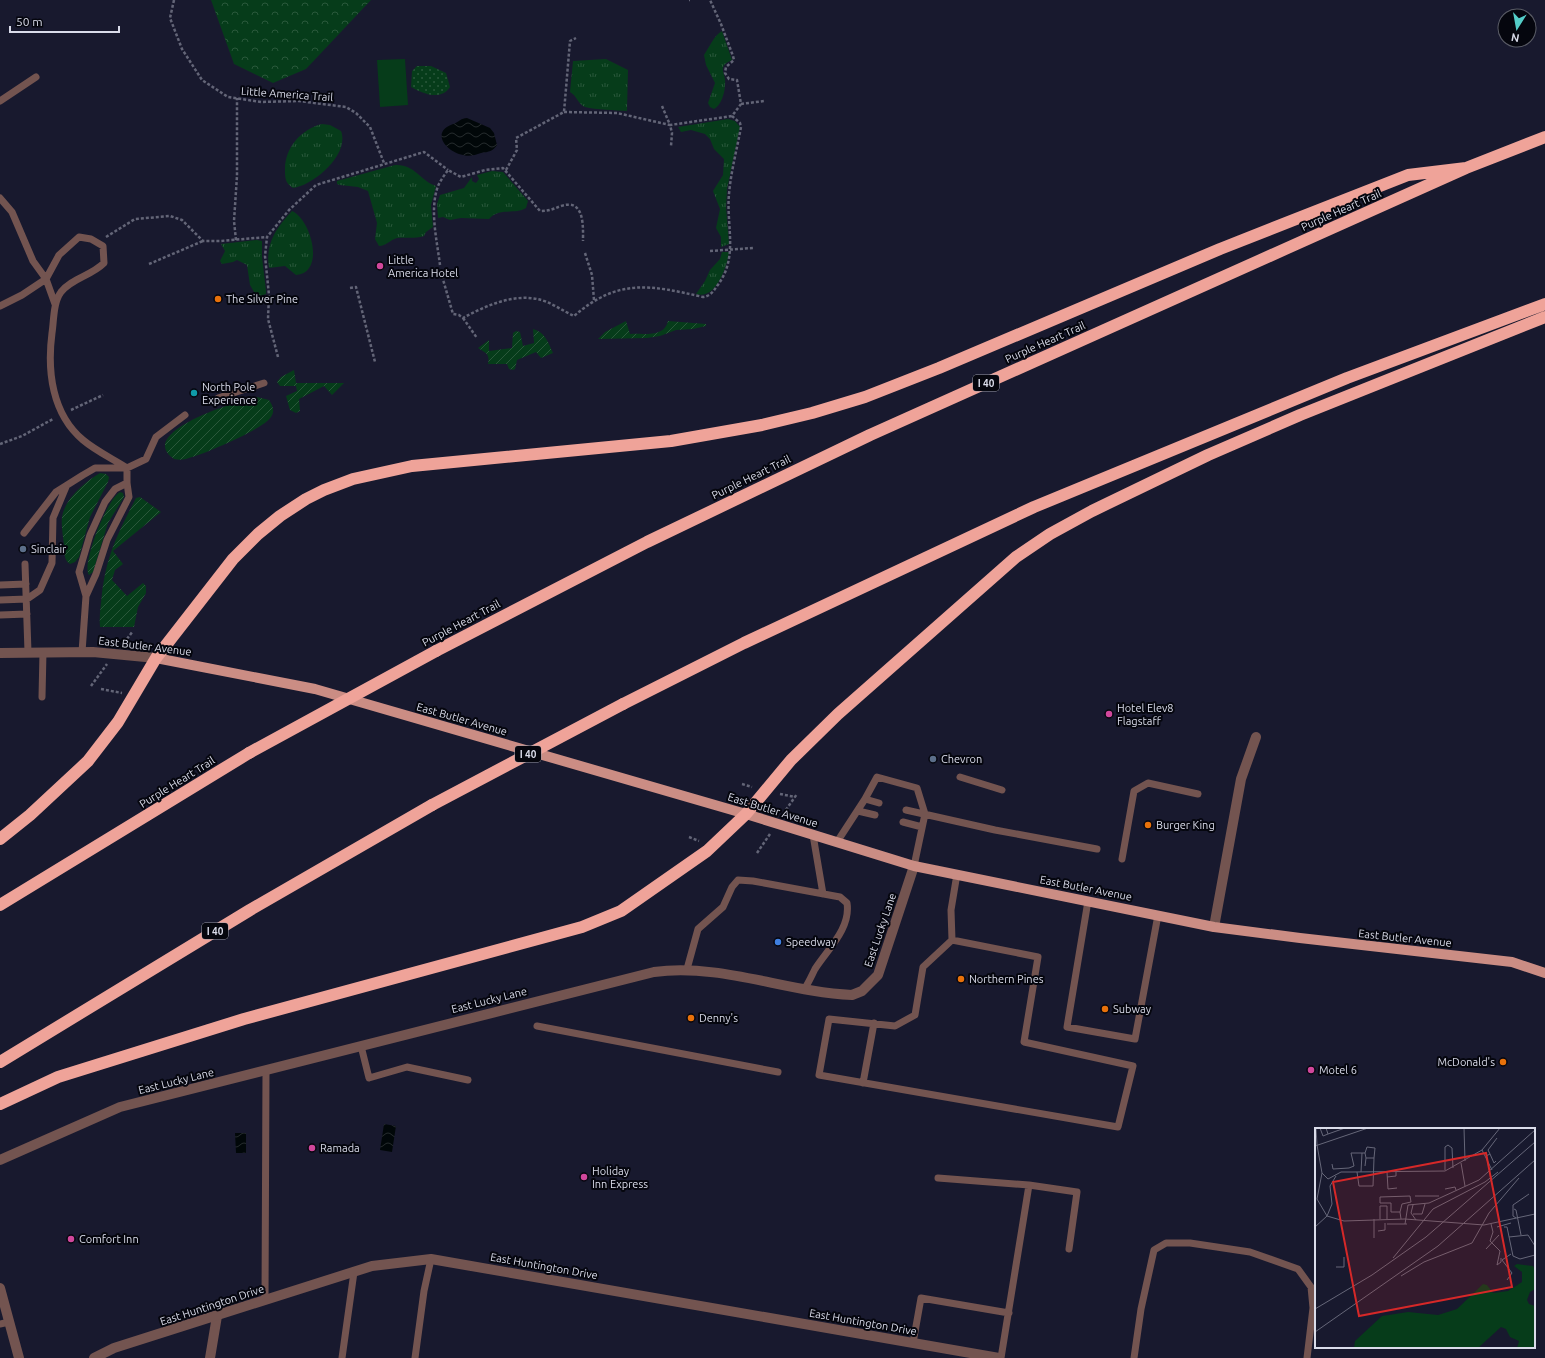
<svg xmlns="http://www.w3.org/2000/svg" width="1545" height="1358" viewBox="0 0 1545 1358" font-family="Ubuntu,sans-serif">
<defs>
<pattern id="grass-tufts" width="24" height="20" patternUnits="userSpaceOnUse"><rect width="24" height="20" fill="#063c1a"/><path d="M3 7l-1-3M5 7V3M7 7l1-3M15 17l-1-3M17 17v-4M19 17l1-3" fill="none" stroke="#2a583b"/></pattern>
<pattern id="forest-crowns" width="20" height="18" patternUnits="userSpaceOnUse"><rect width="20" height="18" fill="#063c1a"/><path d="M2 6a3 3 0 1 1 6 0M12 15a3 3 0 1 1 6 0" fill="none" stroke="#2a583b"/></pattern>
<pattern id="park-dots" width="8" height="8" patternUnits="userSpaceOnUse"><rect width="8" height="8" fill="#063c1a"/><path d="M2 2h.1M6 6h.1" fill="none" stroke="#2a583b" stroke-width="1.8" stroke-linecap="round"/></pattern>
<pattern id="garden-furrows" width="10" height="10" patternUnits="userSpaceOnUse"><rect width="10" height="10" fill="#063c1a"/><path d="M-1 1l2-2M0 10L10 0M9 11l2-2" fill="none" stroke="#2a583b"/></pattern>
<pattern id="water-waves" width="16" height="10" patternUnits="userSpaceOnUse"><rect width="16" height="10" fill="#010709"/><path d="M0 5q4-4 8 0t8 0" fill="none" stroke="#252b2d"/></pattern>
</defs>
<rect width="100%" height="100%" fill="#18192e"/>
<path fill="url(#grass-tufts)" d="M722,31L732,60C718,66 724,71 725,80C726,89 722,105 714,109L710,107L708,103L715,83L706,65L704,55C709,48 714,35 722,31Z
M606,59L628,70L627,111C615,110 596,110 585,107C578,104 577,96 570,92L573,61Z
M728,119L735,121L740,127L727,189L726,207L729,244L721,247V237L716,228L720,209L713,191L723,175L724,159L714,149L710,139L705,134L691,130L681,132L678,127Z
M322,124L330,125L341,131C350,154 314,185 293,188C285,183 285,178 285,169C285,148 301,129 322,124Z
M395,165C415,164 419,180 436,186L431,205L433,227L426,232L424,236C414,239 406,237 397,238C390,240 386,246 379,246L375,239L377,223L368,191L358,187L340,185L337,184V181Z
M492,171L503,172L528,201L526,208C515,215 499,207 489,219L461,218L450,220L443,217L438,218L437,204L440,195L464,188L472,177V181L476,183L479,179L477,175Z
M292,211C311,219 326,273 296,275L285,266L269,268C265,244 276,228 292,211Z
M257,240L262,241V257L266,291V294L257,297L250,285L247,265L237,260L233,262L222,264L220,261L225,251L221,244Z
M722,252H729C727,267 716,300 696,294L705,281L710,270L720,259Z"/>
<path fill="url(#forest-crowns)" d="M211,0H371L306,69L273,83L234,64Z"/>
<path fill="url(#park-dots)" d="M417,66H431L446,73L450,87C441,101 423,94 411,87L412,71Z"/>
<path fill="url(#garden-furrows)" d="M626,321L630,334C644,333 664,338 668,321L706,324V326L693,329L676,330L660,336L647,338L598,339L605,332Z
M533,329C545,332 548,342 553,353L541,358L536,352L517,360L515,369L513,370L509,369L507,364H488C490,354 486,353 478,348L489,340V351L512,348L513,333L516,331L520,332L523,346L534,343Z
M294,370L296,383H344L332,395L324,386L299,399L300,411L296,413L290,410L286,396L297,391L296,386H280L277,382L281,377Z
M257,397L269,400C273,406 275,411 271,417C264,429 204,454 189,458C184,460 179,460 174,459C134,432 240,400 257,397Z
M100,473L106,474L109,477L108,482L90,517L79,557L75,562L70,564C63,560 65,552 64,545C63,535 61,526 62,517C65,498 85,482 100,473Z
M120,492L123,493L124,497L108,523L93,572L89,575C81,565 107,499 120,492Z
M140,497L161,512L113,551L123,564L115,570L112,580L127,596L143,583L146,586V593L138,607L134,627H100C99,615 101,605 102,593C107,554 118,533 136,498Z"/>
<path fill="#063c1a" d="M405,59L408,105L380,107L377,60Z"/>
<path fill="url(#water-waves)" d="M467,118L490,128L494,133L497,145C493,151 489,152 481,153C475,155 470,157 463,155C446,152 430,132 453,124C459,122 461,118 467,118Z
M384,1124L396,1126L392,1152L380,1150Z
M235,1133H246V1153H236Z"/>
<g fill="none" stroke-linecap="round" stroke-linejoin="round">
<path stroke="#636577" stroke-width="2.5" stroke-dasharray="3 2" stroke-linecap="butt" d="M174,0L170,18L182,49L202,80L228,97L261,102L299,101L346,107L356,113L370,127L384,163
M689,0H690
M741,104L764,101
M662,106L670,125L732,116
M564,112L617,113L670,125L672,133L671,146
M506,170L517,150L516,138L564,112L570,41L576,38
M106,237L135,219L170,216L182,220L203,241H220L267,237
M236,240L234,221L237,176V98
M710,251L753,248
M585,253L592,275L594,300
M149,264L203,241
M440,265C437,241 430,212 437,189C439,182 444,176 448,170L461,177L485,170L503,168L540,211C549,211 553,209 561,206C585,198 583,227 583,241
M442,276L453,314L459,315L463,318C485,306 512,294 537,299C549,301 563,311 574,316C618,278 650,285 703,297C710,296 713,292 717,286C739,258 726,226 729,194C731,171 737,149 741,127L740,123L732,116L741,104L737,80L729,79L725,73L726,67L734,60L733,56L721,24L710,0
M350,288L356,287L375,362
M463,318L477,338
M278,357L268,319L269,295L265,256L267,237L289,210L316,185L424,152L448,170
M71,410L103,395
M0,444L22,436L53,419
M124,643L133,631
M91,686L107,664
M101,689L122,693
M742,784L752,787
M780,794L795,797
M783,814L797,794
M689,837L699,841
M757,853L770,834"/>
<path stroke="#735450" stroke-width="7" d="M0,101L36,77
M0,198L12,212L33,261L46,279L22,295L0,306
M55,304L46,279L59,255L79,237L91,239L103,246L104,263C91,276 72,278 61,292C53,303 54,320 52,333C47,371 52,414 83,440C96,451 113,459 127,468V483L129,497L107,540L96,574L86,596L82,652
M218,398L264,383
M24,533L56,492L83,475L95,468H127L146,459L156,437L185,415
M25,564L28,652
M0,585L26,584
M86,596L79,572L90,535L105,502L115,489L127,483
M0,600L27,599L40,590L52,563L53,518L66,487
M0,615L27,614
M42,697L43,652
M960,777L1002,790
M865,799L877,777L917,788L925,814L914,866
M906,810L995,830L1097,849
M858,811L875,815
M903,822L922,827
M813,835L823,894
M837,842L865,799L879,803
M1122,859L1134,791L1148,783L1198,794
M1088,901L1067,1027L1135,1039L1158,915
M952,940L923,967L915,1015L895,1026L829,1019L819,1075L1118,1127L1133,1066L1024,1042L1038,957L952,940L951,910L957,874
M687,969L698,929L723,907L732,887L738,880L753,881L840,897L847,903C851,928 828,949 815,969C812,975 809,982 805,988
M537,1026L778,1072
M361,1046L369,1078L407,1067L468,1080
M863,1083L874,1023
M938,1178L1029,1185L1001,1358
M1029,1185L1077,1192L1069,1249
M265,1300L266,1070
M0,1324L9,1322
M913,1343L921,1298L1009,1313
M342,1358L354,1272
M415,1358L424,1291L431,1259
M1134,1358L1141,1309L1154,1250L1166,1243H1190L1250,1252L1298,1269L1311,1287L1313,1308L1307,1358"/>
<path stroke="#735450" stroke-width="10" d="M1214,927L1241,779L1256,737
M0,1288L19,1358
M210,1358L217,1316"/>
<path stroke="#735450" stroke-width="10" d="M0,653L93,652L156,658
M0,1160L120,1107L654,972C721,963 786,992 852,995L862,991L878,975L914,866
M94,1358L114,1348L372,1266L431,1259L999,1358"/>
<path stroke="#cb8d84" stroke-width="10" d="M156,658L315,689L746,814L914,866L1214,927L1300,938L1512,962L1545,973"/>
<path stroke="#efa399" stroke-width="12" d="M436,651L647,542L870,435L1466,168L1545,137
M623,704L744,643L1034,507L1347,378L1545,304
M0,839L30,815L88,761L118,722L156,658L233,559L258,534L280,516L306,499L324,490L353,479L412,466L671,441L762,425L812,413L865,397L939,368L1220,249L1408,175L1466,168
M0,905L249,753
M0,1062L250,910L432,805
M0,1104L58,1077L244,1019L582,927L621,911L707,851L746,814L791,760L838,714L1016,557L1050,534L1092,511L1208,455L1300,415L1545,317"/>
<path stroke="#efa399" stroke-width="12" d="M249,753L436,651
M432,805L623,704"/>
</g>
<g fill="#d1479c" stroke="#05060e" stroke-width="1.5">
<circle cx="380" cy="266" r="4"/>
<circle cx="1109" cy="714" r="4"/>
<circle cx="1311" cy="1070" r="4"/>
<circle cx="312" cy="1148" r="4"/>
<circle cx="584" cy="1177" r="4"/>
<circle cx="71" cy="1239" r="4"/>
</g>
<g fill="#e8710a" stroke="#05060e" stroke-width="1.5">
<circle cx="218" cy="299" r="4"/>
<circle cx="1148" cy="825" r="4"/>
<circle cx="961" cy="979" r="4"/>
<circle cx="1105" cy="1009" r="4"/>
<circle cx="691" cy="1018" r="4"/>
<circle cx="1503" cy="1062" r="4"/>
</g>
<circle fill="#0f9aa8" stroke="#05060e" stroke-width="1.5" cx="194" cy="393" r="4"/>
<g fill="#5c6f8a" stroke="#05060e" stroke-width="1.5">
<circle cx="23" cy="549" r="4"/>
<circle cx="933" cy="759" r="4"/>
</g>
<circle fill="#3f7fe0" stroke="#05060e" stroke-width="1.5" cx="778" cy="942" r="4"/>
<g text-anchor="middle" stroke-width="4" stroke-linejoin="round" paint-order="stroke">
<g fill="#05060e" stroke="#9a9ca8" stroke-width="1">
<rect x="973" y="375" width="26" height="16" rx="3"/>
<rect x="515" y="746" width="26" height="16" rx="3"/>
<rect x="202" y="923" width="26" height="16" rx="3"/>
</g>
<g font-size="10" font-weight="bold" fill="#dadcea">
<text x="986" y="387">I 40</text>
<text x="528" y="758">I 40</text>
<text x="215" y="935">I 40</text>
</g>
<g font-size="11" fill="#dadcea" stroke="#05060e">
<text transform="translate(287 94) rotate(4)" y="4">Little America Trail</text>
<text transform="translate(1341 210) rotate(-24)" y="4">Purple Heart Trail</text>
<text transform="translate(1045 342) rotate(-24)" y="4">Purple Heart Trail</text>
<text transform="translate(751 477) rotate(-26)" y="4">Purple Heart Trail</text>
<text transform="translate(461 623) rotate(-28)" y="4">Purple Heart Trail</text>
<text transform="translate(145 646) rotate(7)" y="4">East Butler Avenue</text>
<text transform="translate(462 719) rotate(16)" y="4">East Butler Avenue</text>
<text transform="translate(177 782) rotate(-32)" y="4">Purple Heart Trail</text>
<text transform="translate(773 810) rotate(17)" y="4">East Butler Avenue</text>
<text transform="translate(1086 888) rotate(11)" y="4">East Butler Avenue</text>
<text transform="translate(880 930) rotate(-71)" y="4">East Lucky Lane</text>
<text transform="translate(1405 938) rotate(6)" y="4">East Butler Avenue</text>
<text transform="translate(489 1000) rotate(-14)" y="4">East Lucky Lane</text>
<text transform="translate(176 1081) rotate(-14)" y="4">East Lucky Lane</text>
<text transform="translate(544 1266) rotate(10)" y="4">East Huntington Drive</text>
<text transform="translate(212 1305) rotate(-18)" y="4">East Huntington Drive</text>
<text transform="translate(863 1322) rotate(10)" y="4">East Huntington Drive</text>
</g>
<g font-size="11" fill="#dadcea" stroke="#05060e" text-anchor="start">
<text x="388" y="264">Little<tspan x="388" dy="13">America Hotel</tspan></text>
<text x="226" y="303">The Silver Pine</text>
<text x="202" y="391">North Pole<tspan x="202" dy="13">Experience</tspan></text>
<text x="31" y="553">Sinclair</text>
<text x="1117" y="712">Hotel Elev8<tspan x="1117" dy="13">Flagstaff</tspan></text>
<text x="941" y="763">Chevron</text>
<text x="1156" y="829">Burger King</text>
<text x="786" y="946">Speedway</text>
<text x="969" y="983">Northern Pines</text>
<text x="1113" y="1013">Subway</text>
<text x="699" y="1022">Denny's</text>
<text x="1495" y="1066" text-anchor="end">McDonald's</text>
<text x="1319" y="1074">Motel 6</text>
<text x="320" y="1152">Ramada</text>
<text x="592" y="1175">Holiday<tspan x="592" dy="13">Inn Express</tspan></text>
<text x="79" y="1243">Comfort Inn</text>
</g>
</g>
<g transform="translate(1315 1128)">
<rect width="220" height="220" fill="#18192e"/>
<path d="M202,136L218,138L220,142V161L215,164L212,172L214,176L220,178V220H202L204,213L195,209L191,201L186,199L163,220H39L40,213L67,188L93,184L123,187L142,181L168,156L172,157L178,165L193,163L207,154V144L199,138Z" fill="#063c1a"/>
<path fill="none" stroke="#666779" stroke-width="1" d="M1,0L2,17M5,0L8,8L13,6M11,0L13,6L30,0M149,0L150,33M2,17L7,45L2,71L12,88L29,93L90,91L169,97M0,18L53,0M167,22L177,42M50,25L52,19L60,20L59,30M175,26L179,35L181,33M171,28L175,26L173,22L182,10M146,35L150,58M17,36L18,41L34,40L39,38L36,25H47M130,42V19L133,17L137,20L138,40M38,44L130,43L167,22L185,0M42,44L44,58H58L59,30H51L50,38M46,44L47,25H50L51,30M72,44L73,61L82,60M7,45L13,51L26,44H38M72,49L81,48V44M130,61L140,59L141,62M100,68H124M98,77L96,85L101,92M199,81L201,82L206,107M85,84L87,76L96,74L95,68L65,69V75H76V84H85L86,91M98,86H107L110,76M12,88L17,76L15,58L21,48M201,90L198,88V77L214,66M65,91V78H72V91M72,96H92M90,96L93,77L114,75L164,52L220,2M169,97L220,86M0,99L12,88M182,99L196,95M189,99H192L198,128L205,131L220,127M63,103L70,102V95M194,109L213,107L220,118M59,110V91M175,113L185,123L182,137L186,134V130M175,113L178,104L176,96M171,121L184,107M78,130L118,81L170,54L183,44M21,139H29V129M86,148L109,134L157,115L174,85L204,50M192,152L197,145L187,132L196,126M0,181L57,147L111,109L220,14M0,204L123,118L220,32"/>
<path fill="#d62828" fill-opacity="0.15" stroke="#d62828" stroke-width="2" d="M171,25L197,159L44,188L18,54Z"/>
<rect width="220" height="220" fill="none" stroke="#dadcea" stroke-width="2"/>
</g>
<g transform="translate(1517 28) rotate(191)"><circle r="19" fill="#05060e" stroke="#5a5c66"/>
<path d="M0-3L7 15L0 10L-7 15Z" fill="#54cdc8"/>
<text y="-6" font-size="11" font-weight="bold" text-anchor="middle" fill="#dadcea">N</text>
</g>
<path d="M10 26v6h109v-6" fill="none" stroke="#dadcea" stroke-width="2"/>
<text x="16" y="26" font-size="12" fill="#dadcea" stroke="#05060e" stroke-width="3" paint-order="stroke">50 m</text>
</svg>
